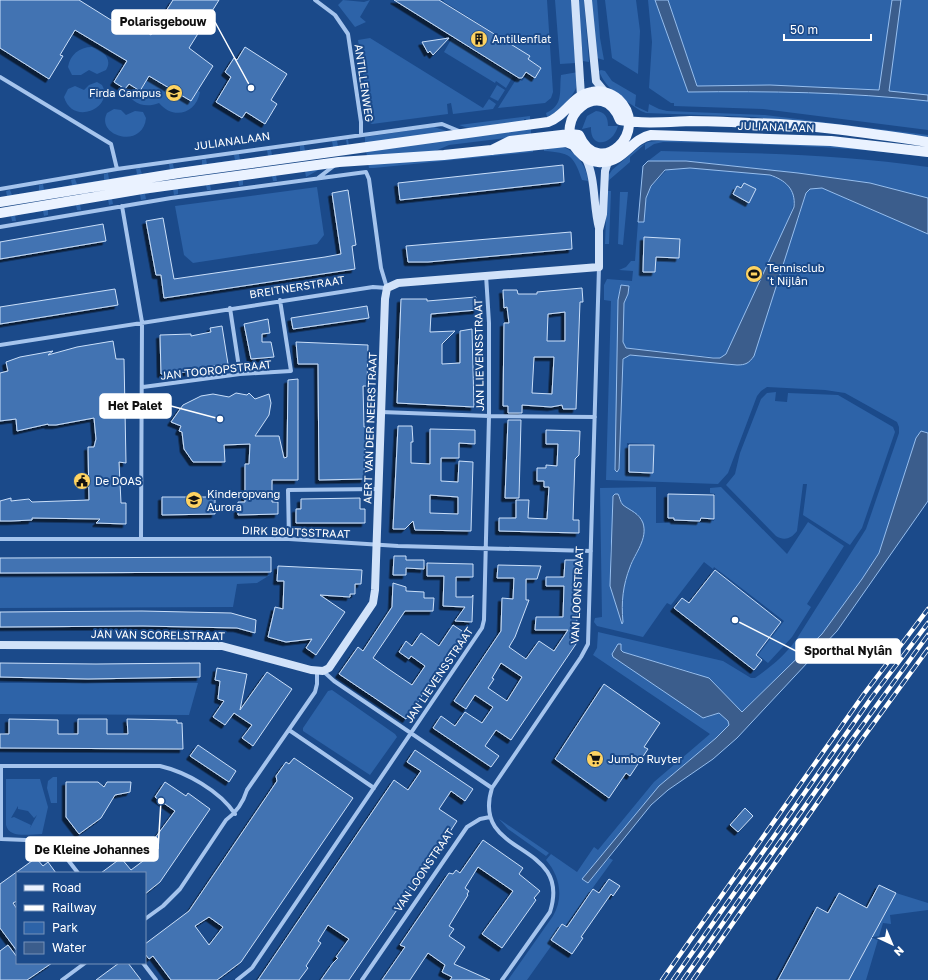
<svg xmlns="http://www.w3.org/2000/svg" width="928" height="980" viewBox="0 0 928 980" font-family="'Golos Text',sans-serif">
<defs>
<filter id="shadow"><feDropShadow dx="-3.5" dy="3.5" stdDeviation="0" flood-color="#0009"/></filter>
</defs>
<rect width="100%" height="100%" fill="#1b4a8a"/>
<path fill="#2d63a8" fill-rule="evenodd" d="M343,0L364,2L370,0L360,17L366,22L355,27L338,5Z
M444,0H547L553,92L551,98L545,103L498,108L517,78L522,81L527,75L534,79L541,68L528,59L530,56L443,1Z
M555,0H572L576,63L560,64Z
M578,0H584L589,62L583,61Z
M591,0H597L600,38L604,60L597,58Z
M605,0H636L640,31L638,74L612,58Z
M648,0H655L688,92C769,91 848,92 928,101V130L763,109L674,106V103H671L649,88L652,42Z
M668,0H928V95C851,87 774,85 697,86Z
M370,38L483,108L489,99L496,104L493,109L453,114L451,103L447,104L448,114L372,124L370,123L358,40Z
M452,38L513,76L506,88L496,81L495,83L444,52Z
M92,47C103,50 113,59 106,70L97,74L89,70L81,75H72L68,67C70,55 79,47 92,47Z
M601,70L605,71L612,81L636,95L635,106L648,112L649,104L659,109L667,111L765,115L928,135V139L755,117L646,113L641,111C625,100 606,90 599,71Z
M144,71L162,82L161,84L191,101L198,91L200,92C196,114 173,120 159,103C144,109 130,103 125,88L128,84L140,91L146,82L139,78Z
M578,72C577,78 578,83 576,88C572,98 557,114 547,117L546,113C564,105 559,92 561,75Z
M97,82L102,85C115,107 73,127 64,97L68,89L75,86L84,90L89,85Z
M497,85L505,90L498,101L490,97Z
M114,109L121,110L126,115L135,111L143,112L146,118C143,150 95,136 107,113Z
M596,111C605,112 608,117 608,126H618C613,145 590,150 591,127L582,129L587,116Z
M530,116V120L526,122V119H524V122L471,129L459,125Z
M434,127L450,132L365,144V137Z
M531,129V135L449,145L433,152L367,156L366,151Z
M348,139L349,146L7,196L6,191L10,190L12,195L39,191V185L43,184L44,190L72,185L71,180L75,179L77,184L104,180V174L108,173L109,179L137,174L136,169L140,168L142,174L170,170L169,164H173L174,169L202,165V160L206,159L207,164L235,160L234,155L239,154L240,160L268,156L267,150H271L272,155L300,151V146L304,145L305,151L333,147L332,141H337L338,146L347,145L346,140Z
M665,140L825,144L928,155V157C840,145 752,144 663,142L654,144L645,150V144L630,157V162L608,181V176L612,170L639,147L648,142Z
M563,147C577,152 587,167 588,181L582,180C573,154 570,153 544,151V149Z
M533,150V152L374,168H369L368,163Z
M661,151C750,153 839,154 928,167V198L870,183L798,173L686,161H648Z
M322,168L306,177L305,171L276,175L277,181H273L272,176L243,180V185L239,186L238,180L210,184L211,190H207L206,185L178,189V194L174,195L173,189L145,194L146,199L141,200L140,194L112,199L113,204L109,205L108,199L80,204L81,210H77L76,205L48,210V215L44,216L43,211L15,215L16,221H12L11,216L89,201Z
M670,168C692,168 766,169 783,179C798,189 795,204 789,217L798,220L806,193L810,189L822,188L928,234V433L924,431L916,438L879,553L862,579L822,634L742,712L695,673L623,652L621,650V644H619L612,654L706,718L719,713L728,721L729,725L716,738L659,786L584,877L588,883L609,858L613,860L565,926L562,924L551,940L554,942L527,980H508L553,916C564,897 560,876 546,860L551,854L577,872L594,847L598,850L654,782L710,734L593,655L597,648L598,632L723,661L751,678H755C771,667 785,655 796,640L866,529L899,433V427L897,422L845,393L825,390L767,387L761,391L757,396L728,473L718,484L606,480L611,301L604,300V285L607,279L632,281L633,271L619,270L626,267L631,261H635L638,222H644C646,204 644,191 659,178C664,174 664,171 670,168ZM621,285L629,286L628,294L624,303L623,342L626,348L720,358L726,354L739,327L745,365L630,355L625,357L622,362L619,469L617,472L618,300ZM627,443L654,444L653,473L629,472L626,474Z
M317,187L324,235L317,244L193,263L184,255L175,206Z
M607,191H611L609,244H605Z
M620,192H628L623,245L618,244Z
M776,392L775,401L787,402L788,393L838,395L893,427L895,432L862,528L850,545L803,515L807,484H803L797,531C791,539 784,541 776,536L726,485L735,474L740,453L761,399L767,393Z
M656,487V523L714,521L715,494L710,493V488L721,487L787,554L808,522L844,546L807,604L811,607L792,637L768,663L758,655L784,621L714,567L713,569L704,562L671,605L667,603L664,607L643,637L597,626L594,622L595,618L602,617L600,488ZM618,494L622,504L640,517L639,549L630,567L622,593L621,604L623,621L622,624L610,586V549Z
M270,575L257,583L237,584L233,607L0,608V576Z
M0,683H198L189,715L0,714Z
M332,690L395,734L397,737L370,775L303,731V728L328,691Z
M53,777H57V803H51L47,788L48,781Z
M6,779H40L48,807L42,834C31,834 9,839 6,825ZM18,806V809L28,811L34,818L37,815L30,828L31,825L14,817L11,818Z
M499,819L549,853L546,856L508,829Z
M896,893L928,903V910L890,915L891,924L883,923L866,980H849Z"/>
<path fill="#3b5d8c" stroke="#97bfef" d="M655,0H668L697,86L770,85L879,90L892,0H901L889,91L928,95V101C848,92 769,91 688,92Z
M648,161H686L798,173L870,183L928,198V234L822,188L810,189L806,193L754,356C749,363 746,365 737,365L630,355L623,359L619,469L617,472L615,470L618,300L621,285L629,286L628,294L624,303L623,342L626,348L713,358H720L726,354L794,207C796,189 785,180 770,175L690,168L665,170L651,186L646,198L644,222H638L643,166Z
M921,431L928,433V501L837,631L737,738L713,759L668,790L651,805L588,883L582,879L659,786L716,738L729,725L728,721L719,713L703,718L613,657L612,654L618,644H621V650L623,652L709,678L742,712L822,634L862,579L879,553L916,438Z
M615,494H618C620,497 620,502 623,505C631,511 639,513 643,523C648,539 635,553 630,567C623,585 621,602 623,622L622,624L610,586L613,496Z"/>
<path fill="#4373b2" stroke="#cadff9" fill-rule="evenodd" filter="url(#shadow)" d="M0,0H79L119,25L124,18L151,35L173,0H219L189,48L213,66L191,101L149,76L140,91L129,84L125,89L114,82L127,61L75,30L60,55L63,56L49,79L0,48Z
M394,0H439L530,56L528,59L541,68L535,78L526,72L522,78H519Z
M449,38L433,55L430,51L428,53L422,42Z
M245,47L287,74L271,100L277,104L265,124L246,112L242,118L216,102L231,77L225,72L234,58L237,60Z
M563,165L564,182L400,200L398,183Z
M744,183L756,189L749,203L733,194L737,186L741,188Z
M348,190L356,245L352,246L355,269L164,298L161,275H156L146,221L163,218L174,279L325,257L341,254L332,193Z
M103,224L106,241L0,259V242Z
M571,232L572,249L428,262H408L406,246Z
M644,237L680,239L679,258L656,257L655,272H643Z
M582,288L583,302H580L576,409H563L562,405L551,407L522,405V413H508V406H503L504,323H509L507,307L504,308L503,290H517L518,294H537V292ZM565,312V341H547L548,314ZM534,357H554L552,394L532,393Z
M115,289L118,305L0,324V307Z
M476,297L477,310L431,314L430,332L455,331L442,344V364L460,363V331L472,329L474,407L397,403L401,299H427V301Z
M367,306L369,318L293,329L291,318Z
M268,319L270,333L262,334V342H271L274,357L251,359L244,324Z
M222,326L228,364L202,368V371L161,374L160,335L191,334V336L211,332L210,328Z
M113,341L116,359H124L126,463L119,462L121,503H126V524L96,523L100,519L32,518V520L11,521H0V501L11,498V501L29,499L32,502L89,500L88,447H94L96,439L94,418L56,425H48V424L17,431L16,419L0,421V373L8,371L6,362L20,357L53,351L48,355L77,347Z
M296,342L368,345L367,386H363L364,427H366L364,479L319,480L318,364H298Z
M298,379V480H272V502H278V514L238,515V502H245V464H249L250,444L224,445L225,462H193L184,449L182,432L179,431L181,426L171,422L183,405L201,396L213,394L229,397L236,393L247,395L249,393L255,399L269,394L271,403L269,415L255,436H279L284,458L287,457L288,380Z
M508,420H521L519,498H505Z
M398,426H412L413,442H411V463L430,464V429L475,430V444L459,443V458H441V481L458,482L459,461L473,462L471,531L415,530L413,521L405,529H393ZM430,495L458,497V514L430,513Z
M546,430L580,431L579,455L575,459L573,520H579V533L499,531V518H516V500H529L528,518L547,519L549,487H544V481H537V468H546V465L557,466L558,444H546Z
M629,445H654L653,473L629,472Z
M668,494L714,495V519L701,518L700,521L674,520V518H668Z
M162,497H215V514L162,515Z
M360,498V509H365V523H296V509H301V499Z
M394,556H406V560H424V569L406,568V575H393Z
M271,557V572L0,573V558Z
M565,560H579L576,644L511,740L496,730L485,746L499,756L491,767L433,728L441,716L455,726L465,712L482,723L493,707L475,695L466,709L454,701L501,631L502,598L513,599L514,578H497L498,565L541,566L537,579H526V600H529L515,637L509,647L526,659L539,641L554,651L568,630H535L536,617H563L564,586H546V577H564ZM501,663L522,677L507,701L488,688L494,679L492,678Z
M427,563L473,564V577H456V597H472L473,595L472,622L455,621L465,607L443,606L444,576H427Z
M278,566L362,570L361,584H355V594H350V597L320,595L345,612L316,655L306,648L312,639L286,642L268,637L275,607L283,609L284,581H277Z
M715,570L781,622L756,655L762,660L754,670L674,608L682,598L689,603Z
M393,583L406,587V591L424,592V598H434L433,611H405L373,658L387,668L412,685L425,666L411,656L409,659L399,652L406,641L412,646L421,633L439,646L453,625L465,633L406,719L339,674L358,647L363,651L392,607Z
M142,611L231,613L256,620L255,633L237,628L143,626L0,627V612Z
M0,663L96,664L200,663V677L88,679L0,677Z
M217,668L247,674L240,710L267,672L292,689L253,746L242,738L252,725L234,713L225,725L213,717L224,701L218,699L220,681L215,680Z
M604,684L660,723L644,747L648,749L630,776L626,773L609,798L555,759Z
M9,719L58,720V734H78V719H107V734H128L127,719L177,720V723H182L183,749L0,748V734H9Z
M198,745L236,771L229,782L190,756Z
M415,750L473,789L465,801L451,791L439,809L457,821L423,873L418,879L349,980H321L333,963L338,958L336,957L349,939L328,925L318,941L321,943L306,966L308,968L299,980H258L394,780L408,790L421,771L407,762Z
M294,758L353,798L241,962L217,980H171L153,956L149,959L145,954V944L189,911L277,781L276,776L286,762L289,764ZM209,917L223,927L209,945L195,926Z
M66,782H98L104,787L107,782H131L130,792L115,795L101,818L79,834L66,817Z
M165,782L186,796L188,793L210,809L160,882L145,894V873H101L121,858L131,870L151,855L152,842L175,811L155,797Z
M745,808L753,816L738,832L730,825Z
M483,840L523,868L519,874L540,891L534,898L536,900L502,948L482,934L513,891L478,867L465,888L469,891L467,894L468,895L449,926L454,929L449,936L465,947L454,964L490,980H450L452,977L442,972L445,965L428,953L410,980H382L405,947L400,945L449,873L453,874L456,870L460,873Z
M36,858L43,866L48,862L56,873H17V901L13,903L17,909V951L0,928V884Z
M609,879L620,886L613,896L611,894L581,937L583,938L572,954L551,940L562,924L567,927L593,889L599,893Z
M879,885L896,893L849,980H778L817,907L828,913L839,893L867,908Z
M8,945L17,957V963H52L27,980H0V951Z
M119,963H128L141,980H96Z"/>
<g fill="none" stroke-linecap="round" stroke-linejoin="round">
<path stroke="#a5c4ed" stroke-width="4" d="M315,0L335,15L348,34L361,122V135
M0,77L111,144L117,169
M318,178L335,165
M0,189L117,169L442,124L459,131
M122,206L142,322L141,538
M0,227L171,198L366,172L369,179L381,268L387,288L373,287L0,345
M230,308L240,374
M143,387L240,374L291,371L280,300
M381,412L489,416L595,417
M0,539H289L398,546L591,551
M289,539L288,490L379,489
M323,671L334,681L492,788
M289,730L374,788
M0,766H160C186,772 220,791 235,814
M1,766V839L51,841L55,843L78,873
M145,919L163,906L180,889L226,820C237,812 243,803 247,790L315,692L317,684V671
M143,963L156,980
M62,980L85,963
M237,980L252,968L482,628L484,620L489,416V323L486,275
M362,980L467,827L480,819L490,817
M502,980L550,912C573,840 470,858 492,788L581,657L588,644L599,267"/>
<path stroke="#d1e2f9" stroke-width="8" d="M575,0L581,96
M588,0L596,81L605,92
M586,159C596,179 593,206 599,228
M0,645L222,646L311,670L323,671L329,668L373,603L375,590L385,299L387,288L398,283L599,267V230L603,214L605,171L608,162"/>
<path stroke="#eaf2ff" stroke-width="10" d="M928,142C869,133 809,124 750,123C730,122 710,121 690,121C666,122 643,124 620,120C603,75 549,118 578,151C585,159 593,163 602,162C624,162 631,139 651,135L831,141L928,152
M0,202L179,173L548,122C566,116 572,95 592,92C601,90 611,93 618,99C652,131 599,181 579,135L570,134L510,141L492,150
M0,213L142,189L339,162L444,155L566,142L573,145"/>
<g stroke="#fff" stroke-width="4.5">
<path id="rail" d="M662,980L864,694L928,609
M673,980L872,697L928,623
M683,980L848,745L928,635
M693,980L863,738L928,649"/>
</g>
<use href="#rail" stroke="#1b4a8a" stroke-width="3" stroke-dasharray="9" stroke-linecap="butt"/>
</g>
<defs>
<g id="building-disc" transform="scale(0.9)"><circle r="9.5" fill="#fed361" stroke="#1b4a8a"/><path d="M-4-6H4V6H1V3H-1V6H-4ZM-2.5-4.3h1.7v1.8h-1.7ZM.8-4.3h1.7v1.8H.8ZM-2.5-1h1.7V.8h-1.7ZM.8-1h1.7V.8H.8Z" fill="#111"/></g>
<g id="university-disc" transform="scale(0.9)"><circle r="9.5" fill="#fed361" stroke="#1b4a8a"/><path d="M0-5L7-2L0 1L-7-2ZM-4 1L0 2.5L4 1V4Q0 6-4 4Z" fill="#111"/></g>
<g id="stadium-disc" transform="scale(0.9)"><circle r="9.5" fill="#fed361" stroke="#1b4a8a"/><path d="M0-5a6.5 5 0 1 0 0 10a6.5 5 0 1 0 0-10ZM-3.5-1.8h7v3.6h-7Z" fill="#111"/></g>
<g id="civic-disc" transform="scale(0.9)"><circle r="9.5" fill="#fed361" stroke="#1b4a8a"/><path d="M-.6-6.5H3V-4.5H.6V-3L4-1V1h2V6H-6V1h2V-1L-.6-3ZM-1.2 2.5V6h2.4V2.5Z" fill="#111"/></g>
<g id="school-disc" transform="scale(0.9)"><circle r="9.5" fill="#fed361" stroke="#1b4a8a"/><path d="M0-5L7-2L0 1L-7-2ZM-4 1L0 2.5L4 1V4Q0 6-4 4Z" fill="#111"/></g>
<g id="supermarket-disc" transform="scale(0.9)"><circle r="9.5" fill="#fed361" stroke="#1b4a8a"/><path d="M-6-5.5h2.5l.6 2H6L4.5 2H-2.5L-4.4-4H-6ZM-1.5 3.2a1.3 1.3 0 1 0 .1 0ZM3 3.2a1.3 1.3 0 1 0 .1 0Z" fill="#111"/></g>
</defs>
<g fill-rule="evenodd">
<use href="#building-disc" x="479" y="39"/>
<use href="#university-disc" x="174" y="93"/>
<use href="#stadium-disc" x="754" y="274"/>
<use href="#civic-disc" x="82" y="481"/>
<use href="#school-disc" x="194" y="500"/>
<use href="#supermarket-disc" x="595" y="759"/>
</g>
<g text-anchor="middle" stroke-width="4" stroke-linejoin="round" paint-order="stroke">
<g font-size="11" fill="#fff" stroke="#1b4a8a" text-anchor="start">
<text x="492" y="43">Antillenflat</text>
<text x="161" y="97" text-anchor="end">Firda Campus</text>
<text x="767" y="272">Tennisclub<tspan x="767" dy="13">'t Nijlân</tspan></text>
<text x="95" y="485">De DOAS</text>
<text x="207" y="498">Kinderopvang<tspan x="207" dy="13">Aurora</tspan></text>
<text x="608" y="763">Jumbo Ruyter</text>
</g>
<g font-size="11" fill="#fff" stroke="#1b4a8a">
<text transform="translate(364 83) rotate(82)" y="4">ANTILLENWEG</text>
<text transform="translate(776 127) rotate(2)" y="4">JULIANALAAN</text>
<text transform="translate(232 141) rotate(-8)" y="4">JULIANALAAN</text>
<text transform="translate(297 287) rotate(-9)" y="4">BREITNERSTRAAT</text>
<text transform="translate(479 355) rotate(-91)" y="4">JAN LIEVENSSTRAAT</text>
<text transform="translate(216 370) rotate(-6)" y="4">JAN TOOROPSTRAAT</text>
<text transform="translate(370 428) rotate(-88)" y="4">AERT VAN DER NEERSTRAAT</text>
<text transform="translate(296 532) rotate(2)" y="4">DIRK BOUTSSTRAAT</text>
<text transform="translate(577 595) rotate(-87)" y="4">VAN LOONSTRAAT</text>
<text transform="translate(158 635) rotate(1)" y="4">JAN VAN SCORELSTRAAT</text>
<text transform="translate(439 675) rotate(-56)" y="4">JAN LIEVENSSTRAAT</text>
<text transform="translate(424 870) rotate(-56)" y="4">VAN LOONSTRAAT</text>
</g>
</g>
<path fill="none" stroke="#fff" stroke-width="1.5" d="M251 88L215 22M220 419L171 406M735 620L796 651M161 801L158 849"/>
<g fill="#fff" stroke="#1b4a8a" stroke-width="1.5">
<circle cx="251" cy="88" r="4"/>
<circle cx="220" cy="419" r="4"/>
<circle cx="735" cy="620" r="4"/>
<circle cx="161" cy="801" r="4"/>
</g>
<g fill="#fff" stroke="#fff" stroke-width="1.5">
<rect x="112" y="10" width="103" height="24" rx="4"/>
<rect x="100" y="394" width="71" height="24" rx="4"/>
<rect x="796" y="639" width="104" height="24" rx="4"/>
<rect x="26" y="837" width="132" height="24" rx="4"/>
</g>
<g font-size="12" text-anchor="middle" font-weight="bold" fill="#111">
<text x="163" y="26">Polarisgebouw</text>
<text x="135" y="410">Het Palet</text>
<text x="848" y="655">Sporthal Nylân</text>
<text x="92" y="854">De Kleine Johannes</text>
</g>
<rect x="16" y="872" width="130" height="92" fill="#1b4a8a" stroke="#7692b9"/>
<rect x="24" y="885" width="20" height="6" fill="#eaf2ff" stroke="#7692b9"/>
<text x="52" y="892" font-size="12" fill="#ffffff">Road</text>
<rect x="24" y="905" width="20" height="6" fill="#ffffff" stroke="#7692b9"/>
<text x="52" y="912" font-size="12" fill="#ffffff">Railway</text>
<rect x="24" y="922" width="20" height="12" fill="#2d63a8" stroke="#7692b9"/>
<text x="52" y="932" font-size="12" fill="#ffffff">Park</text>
<rect x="24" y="942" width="20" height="12" fill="#3b5d8c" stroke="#7692b9"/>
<text x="52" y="952" font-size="12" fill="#ffffff">Water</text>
<g transform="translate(892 944) rotate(136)" stroke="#1b4a8a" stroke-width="3" paint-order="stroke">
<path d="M0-3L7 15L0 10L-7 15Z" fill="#ffffff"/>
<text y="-6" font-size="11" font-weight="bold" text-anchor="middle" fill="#ffffff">N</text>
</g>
<path d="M784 34v6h87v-6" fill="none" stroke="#ffffff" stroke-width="2"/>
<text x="790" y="34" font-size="12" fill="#ffffff" stroke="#1b4a8a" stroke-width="3" paint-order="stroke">50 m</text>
</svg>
